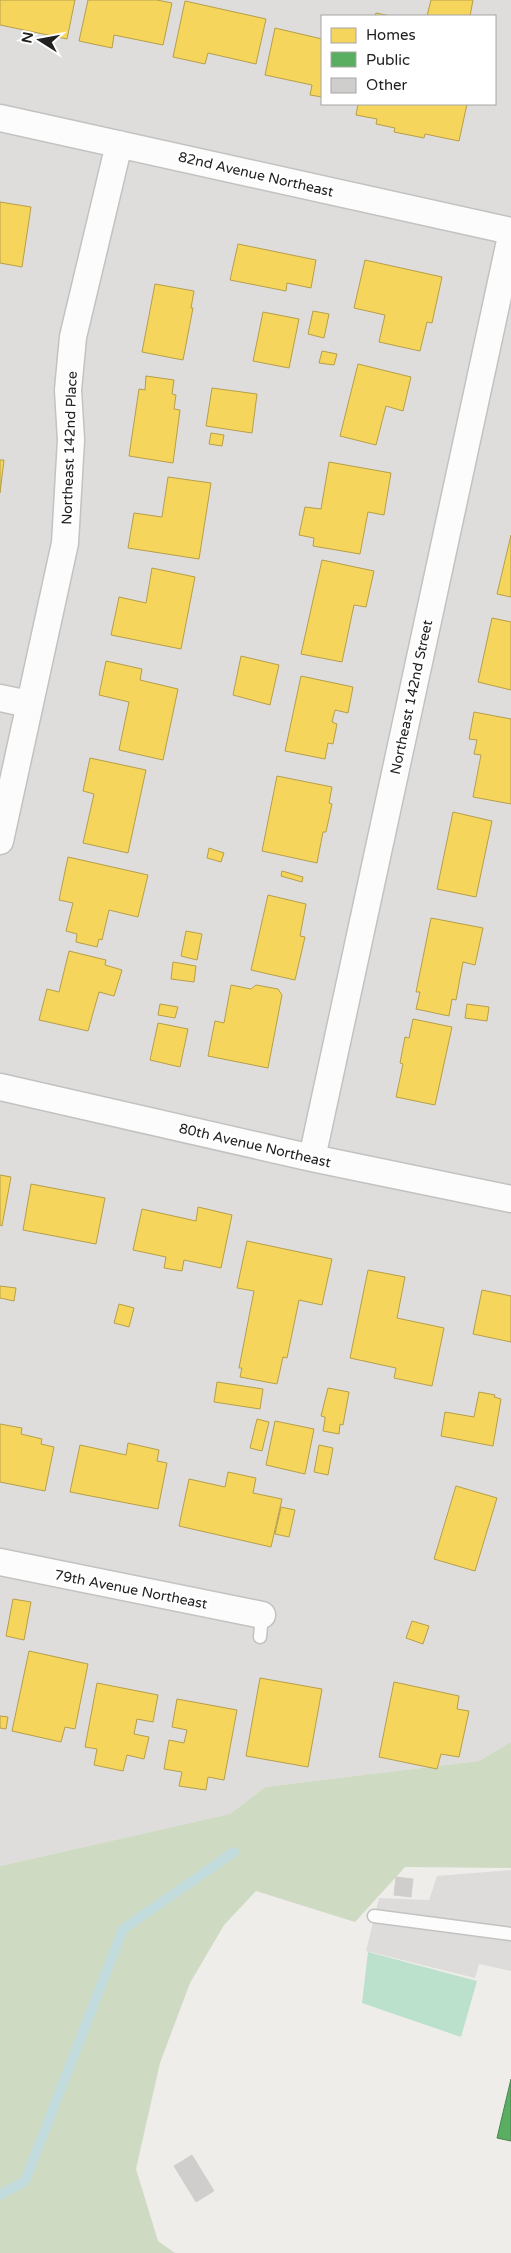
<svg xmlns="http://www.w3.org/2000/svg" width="511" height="2253" viewBox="0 0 511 2253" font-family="'Varela Round',sans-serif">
<rect width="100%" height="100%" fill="#efedea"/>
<path fill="#dedddb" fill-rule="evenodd" d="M0,0H511V1742L479,1761L265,1787L230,1814L0,1866ZM322,16H495V104H322Z"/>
<path fill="#dddcdb" d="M511,1870V1971L479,1964L475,1978L366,1951L379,1898L429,1900L437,1876Z"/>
<path fill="#cedac2" d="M511,1742V1868L405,1867L355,1922L256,1891L224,1925L190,1983L160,2063L136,2169L158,2241L175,2253H0V1866L230,1814L265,1787L479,1761Z"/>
<path fill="#bbe0cc" d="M368,1952L477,1981L461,2037L362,2003Z"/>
<path fill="#f6d55c" stroke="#b69f4a" d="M0,0H75L67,39L0,25Z
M88,0H157L172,3L163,45L114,35L112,48L79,41Z
M431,0H473L470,16H427Z
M185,1L266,19L256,64L208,53L205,64L173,57Z
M376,13L391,16H375Z
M275,28L322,39V97L310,95L312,85L265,75Z
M358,104H467L459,141L425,134L424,138L394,132L395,128L376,124L377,119L356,115Z
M0,202L31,207L22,267L0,263Z
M238,244L316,260L311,288L287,283L286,291L230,280Z
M365,260L442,277L432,323L427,322L420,351L379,342L385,315L354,308Z
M155,284L194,291L191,308H193L183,360L142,352Z
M313,311L329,314L324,338L308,334Z
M263,312L299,319L289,368L253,361Z
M322,351L337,354L334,365L319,363Z
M358,364L411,377L403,411L386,406L376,445L340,436Z
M146,376L174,380L172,394L176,395L174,409L180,410L173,463L129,456L139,389L145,390Z
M212,388L257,394L252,433L206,426Z
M211,433L224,435L222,446L209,444Z
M0,460H4L0,493Z
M329,462L391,473L384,515L368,512L360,554L313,546L314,538L299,535L305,507L321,509Z
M168,477L211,483L199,559L128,548L134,513L162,517Z
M511,535V597L497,594Z
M322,560L374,571L366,607L354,605L342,662L301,654Z
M152,568L195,577L181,649L111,635L119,597L146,603Z
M492,618L511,622V690L478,682Z
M241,656L279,665L270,705L233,695Z
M106,661L142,669L140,680L178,689L163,760L119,750L129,702L99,695Z
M301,676L353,687L348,713L335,710L332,722L337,724L333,744L328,743L325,759L285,751Z
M474,712L511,719V804L473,797L481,755L474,754L477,740L469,739Z
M90,758L146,770L128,853L83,843L94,794L83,791Z
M277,776L332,787L329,803L332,804L326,832H323L317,863L262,851Z
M453,812L492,821L476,897L437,889Z
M209,848L224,853L221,862L207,858Z
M68,857L148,875L138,917L109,910L102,940L99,939L97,947L76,942L77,934L66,931L73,903L59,900Z
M282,871L303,877L302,882L281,876Z
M268,895L306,904L300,936L305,937L295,980L251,970Z
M431,918L483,928L475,965L463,962L456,1000L452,999L449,1016L416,1009L420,992H416Z
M186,931L202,934L197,960L181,956Z
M69,951L106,960L105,965L122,970L114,996L99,992L88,1031L39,1020L47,989L59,992Z
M173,962L196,966L194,982L171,979Z
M231,985L251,989L256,985L278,989L282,995L268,1068L208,1056L215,1021L224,1023Z
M160,1004L178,1007L175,1018L158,1015Z
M467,1004L489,1007L487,1021L465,1018Z
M413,1019L452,1027L435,1105L396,1097L403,1064L400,1063L405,1037L409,1038Z
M158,1023L188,1029L180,1067L150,1060Z
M0,1175L11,1177L2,1226L0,1225Z
M31,1184L105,1198L96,1244L23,1230Z
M198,1207L232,1215L221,1268L184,1260L182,1271L164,1268L166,1257L133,1250L142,1209L196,1221Z
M247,1241L332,1259L322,1305L299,1300L287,1358L283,1357L277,1384L240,1377L242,1368H239L254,1291L237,1288Z
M368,1270L405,1277L397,1318L444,1328L432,1386L394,1378L396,1368L350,1358Z
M0,1286L16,1288L14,1301L0,1298Z
M482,1290L511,1296V1342L473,1334Z
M119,1304L134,1308L129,1327L114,1323Z
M217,1382L263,1389L260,1409L214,1402Z
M328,1388L349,1392L343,1425L340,1424L339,1434L323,1431L325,1419V1417L321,1416Z
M479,1392L495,1395L494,1397L501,1399L493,1446L441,1436L445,1412L474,1417Z
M257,1419L269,1422L262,1451L250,1448Z
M275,1421L314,1429L305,1474L266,1465Z
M0,1424L22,1428L21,1434L42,1439L41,1444L54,1447L45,1491L0,1482Z
M128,1443L159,1450L157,1461L167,1463L158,1509L70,1492L80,1445L126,1455Z
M319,1445L333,1448L328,1475L314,1472Z
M228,1472L256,1478L253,1493L282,1499L271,1547L179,1526L189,1479L225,1487Z
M456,1486L497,1498L475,1571L434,1559Z
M281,1507L295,1510L289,1537L275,1534Z
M13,1599L31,1602L24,1640L6,1636Z
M412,1621L429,1626L423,1644L406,1638Z
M29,1651L88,1664L75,1729L65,1727L61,1742L12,1731Z
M260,1678L322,1689L308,1767L246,1756Z
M394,1682L459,1696L457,1709L469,1711L459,1757L441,1754L437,1769L379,1757Z
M97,1683L158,1695L153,1722L137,1719L134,1734L149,1737L144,1759L127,1755L123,1771L94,1765L97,1749L85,1747Z
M177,1699L237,1710L224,1780L208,1777L206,1790L179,1786L182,1772L164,1769L169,1740L184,1743L187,1730L172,1727Z
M0,1716L8,1717L6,1729L0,1728Z"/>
<path fill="#5aae61" stroke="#49844e" d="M511,2079V2141L497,2138Z"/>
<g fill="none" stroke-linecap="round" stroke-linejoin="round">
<path stroke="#c2dcde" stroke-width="10" d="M0,2195L25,2181L123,1929L234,1852"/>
</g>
<path fill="#d0cecc" stroke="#d2cfcc" d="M396,1877L413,1879L411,1897L394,1895Z
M192,2155L214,2191L196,2202L174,2166Z"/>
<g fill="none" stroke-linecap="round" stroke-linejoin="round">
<g stroke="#c2c2c0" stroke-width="15">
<path id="service" d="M260,1637L262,1615
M374,1916L511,1934"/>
</g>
<g stroke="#c2c2c0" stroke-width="29">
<path id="minor" d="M0,118L511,231
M0,698L29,704
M0,841L65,543L71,440L68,390L73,337L119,144
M0,1087L312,1158L511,1199
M312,1158L511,236
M0,1562L262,1615"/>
</g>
<use href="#service" stroke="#fdfcfc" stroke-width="12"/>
<use href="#minor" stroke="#fdfcfc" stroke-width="26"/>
</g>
<g text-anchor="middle" stroke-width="5" stroke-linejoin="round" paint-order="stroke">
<g font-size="14" fill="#212121" stroke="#fff">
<text transform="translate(256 174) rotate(13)" y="5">82nd Avenue Northeast</text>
<text transform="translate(69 448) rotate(-88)" y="5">Northeast 142nd Place</text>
<text transform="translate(411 697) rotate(-78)" y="5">Northeast 142nd Street</text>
<text transform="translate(255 1145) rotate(13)" y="5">80th Avenue Northeast</text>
<text transform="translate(131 1589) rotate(11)" y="5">79th Avenue Northeast</text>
</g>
</g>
<rect x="321" y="15" width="175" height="90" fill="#ffffff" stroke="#a6a6a6"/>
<rect x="331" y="28" width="25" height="15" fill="#f6d55c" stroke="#a6a6a6"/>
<text x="366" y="40" font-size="15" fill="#212121">Homes</text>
<rect x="331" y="52" width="25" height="15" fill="#5aae61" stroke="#a6a6a6"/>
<text x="366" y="65" font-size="15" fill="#212121">Public</text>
<rect x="331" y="78" width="25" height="15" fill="#d0cecc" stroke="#a6a6a6"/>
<text x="366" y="90" font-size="15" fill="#212121">Other</text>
<g transform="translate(40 40) rotate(281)" stroke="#ffffff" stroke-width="4" paint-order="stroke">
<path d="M0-4L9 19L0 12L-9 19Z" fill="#212121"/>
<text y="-8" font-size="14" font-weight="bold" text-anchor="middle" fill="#212121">N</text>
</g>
</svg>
